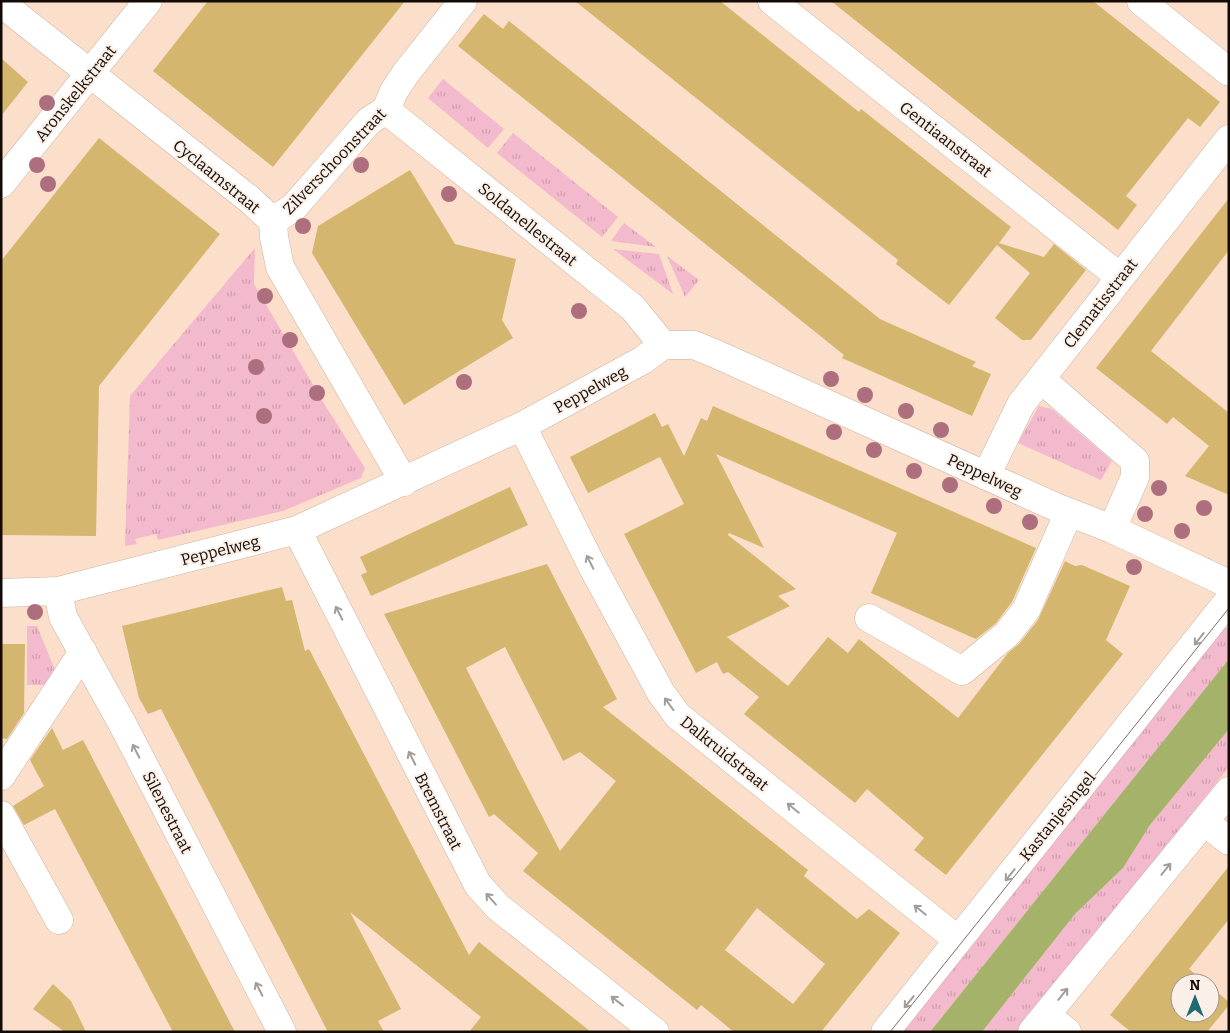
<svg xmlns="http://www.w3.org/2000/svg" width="1230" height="1033" viewBox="0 0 1230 1033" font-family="Bitter,serif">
<defs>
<pattern id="grass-tufts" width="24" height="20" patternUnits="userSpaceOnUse" patternTransform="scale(1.25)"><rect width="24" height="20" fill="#f3b9cc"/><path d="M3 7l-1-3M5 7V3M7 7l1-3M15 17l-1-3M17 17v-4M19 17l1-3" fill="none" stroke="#cf9eae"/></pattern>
</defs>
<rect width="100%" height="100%" fill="#fbdfcb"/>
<path fill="url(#grass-tufts)" d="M443,79L504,129L488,148L428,98Z
M513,133L618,217L602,237L497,153Z
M624,223L656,247L611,241Z
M255,248L254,284L323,402L365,468L361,478L283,511L158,540L156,534L135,539L137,544L125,546L130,396Z
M613,249L659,254L673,294Z
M667,256L699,280L685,297Z
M1039,406L1052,409L1112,461L1101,480L1018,443Z
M27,626H37L55,670L46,685H27Z
M1222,626L1229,629V659L930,1032H899Z
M1229,729V767L1017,1032H982L1075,914L1123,868L1150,825Z"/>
<path fill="#a5b36a" d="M1229,659V729L1150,825L1123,868L1075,914L982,1032H930Z"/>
<path fill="#d4b66e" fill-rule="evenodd" d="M208,1H405L273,167L153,71Z
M575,1H720L834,92L859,112L861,109L1011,227L999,243L1044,257L1054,244L1086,270L1031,340H1022L995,318L1030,273L997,245L949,305L896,264L898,260Z
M831,1H1093L1220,102L1200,127L1188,118L1126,196L1137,205L1118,230Z
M484,14L503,29L509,21L880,319L976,362L972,366L991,374L972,416L842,358L844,355L458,46Z
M1,58L28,82L1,116Z
M99,138L220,234L99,386L96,536L1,535V261Z
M410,170L455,244L516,259L502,320L513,338L404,405L312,253L318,226Z
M1229,198V250L1151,351L1229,413V495L1185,476L1209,446L1173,417L1167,424L1096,368Z
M713,406L1036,548L1012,602L996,623L976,639L871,593L897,533L716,454L764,548L729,533L728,535L796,589L778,596L790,606L727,637L788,686L828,637L848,653L859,639L958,718L1008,653L1019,644L1038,620L1065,561L1075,566L1082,565L1130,586L1106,640L1123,654L946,875L914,850L924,838L867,789L855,803L744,714L759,697L728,672L723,674L717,662L696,673L624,534L684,504L660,457L588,493L570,457L655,413L662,427L668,424L684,456L701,418L707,421Z
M510,487L528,525L371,596L361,575L367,572L360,557Z
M547,564L617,699L603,707L808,870L804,876L857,919L869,909L900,933L821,1032H734L701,1005L697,1010L523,871L538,853L494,814L489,817L384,614ZM505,647L563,761L580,752L616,781L560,851L466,668ZM757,908L825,964L793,1004L725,950Z
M282,587L286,601L292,600L305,651L309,649L469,955L479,942L591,1032H469L481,1017L350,912L401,1009L378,1021L384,1032H328L161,709L148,714L139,698L122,626Z
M1,644H25L24,713L7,739L1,738Z
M52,728L63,750L83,740L235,1032H173L55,809L24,825L13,806L44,786L30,760Z
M1229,866V919L1189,969L1206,983H1180V1013H1210V986L1229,1002V1005L1207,1032H1131L1110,1015Z
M53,984L71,1001L86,1032H65L33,1009Z"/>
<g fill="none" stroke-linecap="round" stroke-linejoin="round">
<g stroke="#cdb29f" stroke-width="29">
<path id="minor" d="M772,1L1120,277
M1141,1L1229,72
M1,3L249,199L273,221L274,237L280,267L404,482
M386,110L633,308L663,345
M1,184L148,1
M273,221L294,207L369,121L386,110L394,91L406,73L463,1
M1041,379L1135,461V477L1112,529
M522,426L591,564L661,693L678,716L958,940
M986,476L1021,404L1229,139
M297,530L478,885L498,907L655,1032
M58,591L63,617L123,725L282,1032
M1,593L58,591L297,530L522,426L643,360L663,345H694L716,354L1058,508L1112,529L1229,584
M869,618L962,671L1007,634L1026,610L1069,512
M1,776L83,652
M1,815L59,920
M1205,822L1229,841
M1046,1015L1067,1032
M885,1032L1229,600
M1032,1032L1229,791"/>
</g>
<use href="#minor" stroke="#fff" stroke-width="28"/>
<path stroke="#7d6b5f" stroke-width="1" d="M890,1032L1229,608"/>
</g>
<g fill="#ad6f7d">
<circle cx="47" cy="103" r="8"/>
<circle cx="37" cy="165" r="8"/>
<circle cx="361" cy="165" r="8"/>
<circle cx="48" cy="184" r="8"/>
<circle cx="449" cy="194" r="8"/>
<circle cx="303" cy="226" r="8"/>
<circle cx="265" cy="296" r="8"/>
<circle cx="579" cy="311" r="8"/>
<circle cx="290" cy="340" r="8"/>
<circle cx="256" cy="367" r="8"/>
<circle cx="831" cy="379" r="8"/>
<circle cx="464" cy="382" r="8"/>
<circle cx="317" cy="393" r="8"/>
<circle cx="865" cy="395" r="8"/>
<circle cx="906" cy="411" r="8"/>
<circle cx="264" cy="416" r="8"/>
<circle cx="941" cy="430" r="8"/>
<circle cx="834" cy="432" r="8"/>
<circle cx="874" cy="450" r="8"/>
<circle cx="914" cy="471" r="8"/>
<circle cx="950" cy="485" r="8"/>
<circle cx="1159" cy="488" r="8"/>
<circle cx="994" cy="506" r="8"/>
<circle cx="1204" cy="508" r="8"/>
<circle cx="1145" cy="514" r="8"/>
<circle cx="1030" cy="522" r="8"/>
<circle cx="1182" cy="531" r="8"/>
<circle cx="1134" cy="567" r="8"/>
<circle cx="35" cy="612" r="8"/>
</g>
<defs><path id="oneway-shaft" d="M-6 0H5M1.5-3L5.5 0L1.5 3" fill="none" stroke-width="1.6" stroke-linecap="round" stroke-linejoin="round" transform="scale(1.25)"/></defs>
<g stroke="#a19d9b">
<use href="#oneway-shaft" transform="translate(590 562) rotate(-117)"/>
<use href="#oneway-shaft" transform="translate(339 613) rotate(-117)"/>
<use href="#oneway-shaft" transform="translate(1199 639) rotate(128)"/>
<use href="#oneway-shaft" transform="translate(669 704) rotate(-126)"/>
<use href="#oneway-shaft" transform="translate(136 751) rotate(-117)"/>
<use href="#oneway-shaft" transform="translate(412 758) rotate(-117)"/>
<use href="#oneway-shaft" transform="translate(793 808) rotate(-141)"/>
<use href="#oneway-shaft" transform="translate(1166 869) rotate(-51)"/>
<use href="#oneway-shaft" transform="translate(1010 875) rotate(129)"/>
<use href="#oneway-shaft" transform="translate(491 899) rotate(-132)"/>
<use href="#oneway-shaft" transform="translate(920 910) rotate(-141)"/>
<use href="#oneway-shaft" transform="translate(259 989) rotate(-117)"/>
<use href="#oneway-shaft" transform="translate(1063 994) rotate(-51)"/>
<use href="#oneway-shaft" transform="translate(617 1001) rotate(-142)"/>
<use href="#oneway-shaft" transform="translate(909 1002) rotate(129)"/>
</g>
<g text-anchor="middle" stroke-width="4" stroke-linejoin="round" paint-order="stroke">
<g font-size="16" fill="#130a05" stroke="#fbf0e8">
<text transform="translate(75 93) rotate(-51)" y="6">Aronskelkstraat</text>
<text transform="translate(946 139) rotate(38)" y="6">Gentiaanstraat</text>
<text transform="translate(334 161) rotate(-46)" y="6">Zilverschoonstraat</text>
<text transform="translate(217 176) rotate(39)" y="6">Cyclaamstraat</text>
<text transform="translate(528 224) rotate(39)" y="6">Soldanellestraat</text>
<text transform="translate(1100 303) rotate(-52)" y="6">Clematisstraat</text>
<text transform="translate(590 389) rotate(-29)" y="6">Peppelweg</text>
<text transform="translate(985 475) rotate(25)" y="6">Peppelweg</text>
<text transform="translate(220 550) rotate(-14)" y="6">Peppelweg</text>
<text transform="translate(725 753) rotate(39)" y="6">Dalkruidstraat</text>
<text transform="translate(439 811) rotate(63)" y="6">Bremstraat</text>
<text transform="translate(168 812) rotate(63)" y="6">Silenestraat</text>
<text transform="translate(1057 816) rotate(-51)" y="6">Kastanjesingel</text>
</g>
</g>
<rect width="1230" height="1033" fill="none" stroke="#130a05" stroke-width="5"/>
<g transform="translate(1195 998)"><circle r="24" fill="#fbf0e8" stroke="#9e948d"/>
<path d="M0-4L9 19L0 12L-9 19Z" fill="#206a74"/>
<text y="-8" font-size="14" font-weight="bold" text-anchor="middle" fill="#130a05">N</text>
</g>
</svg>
